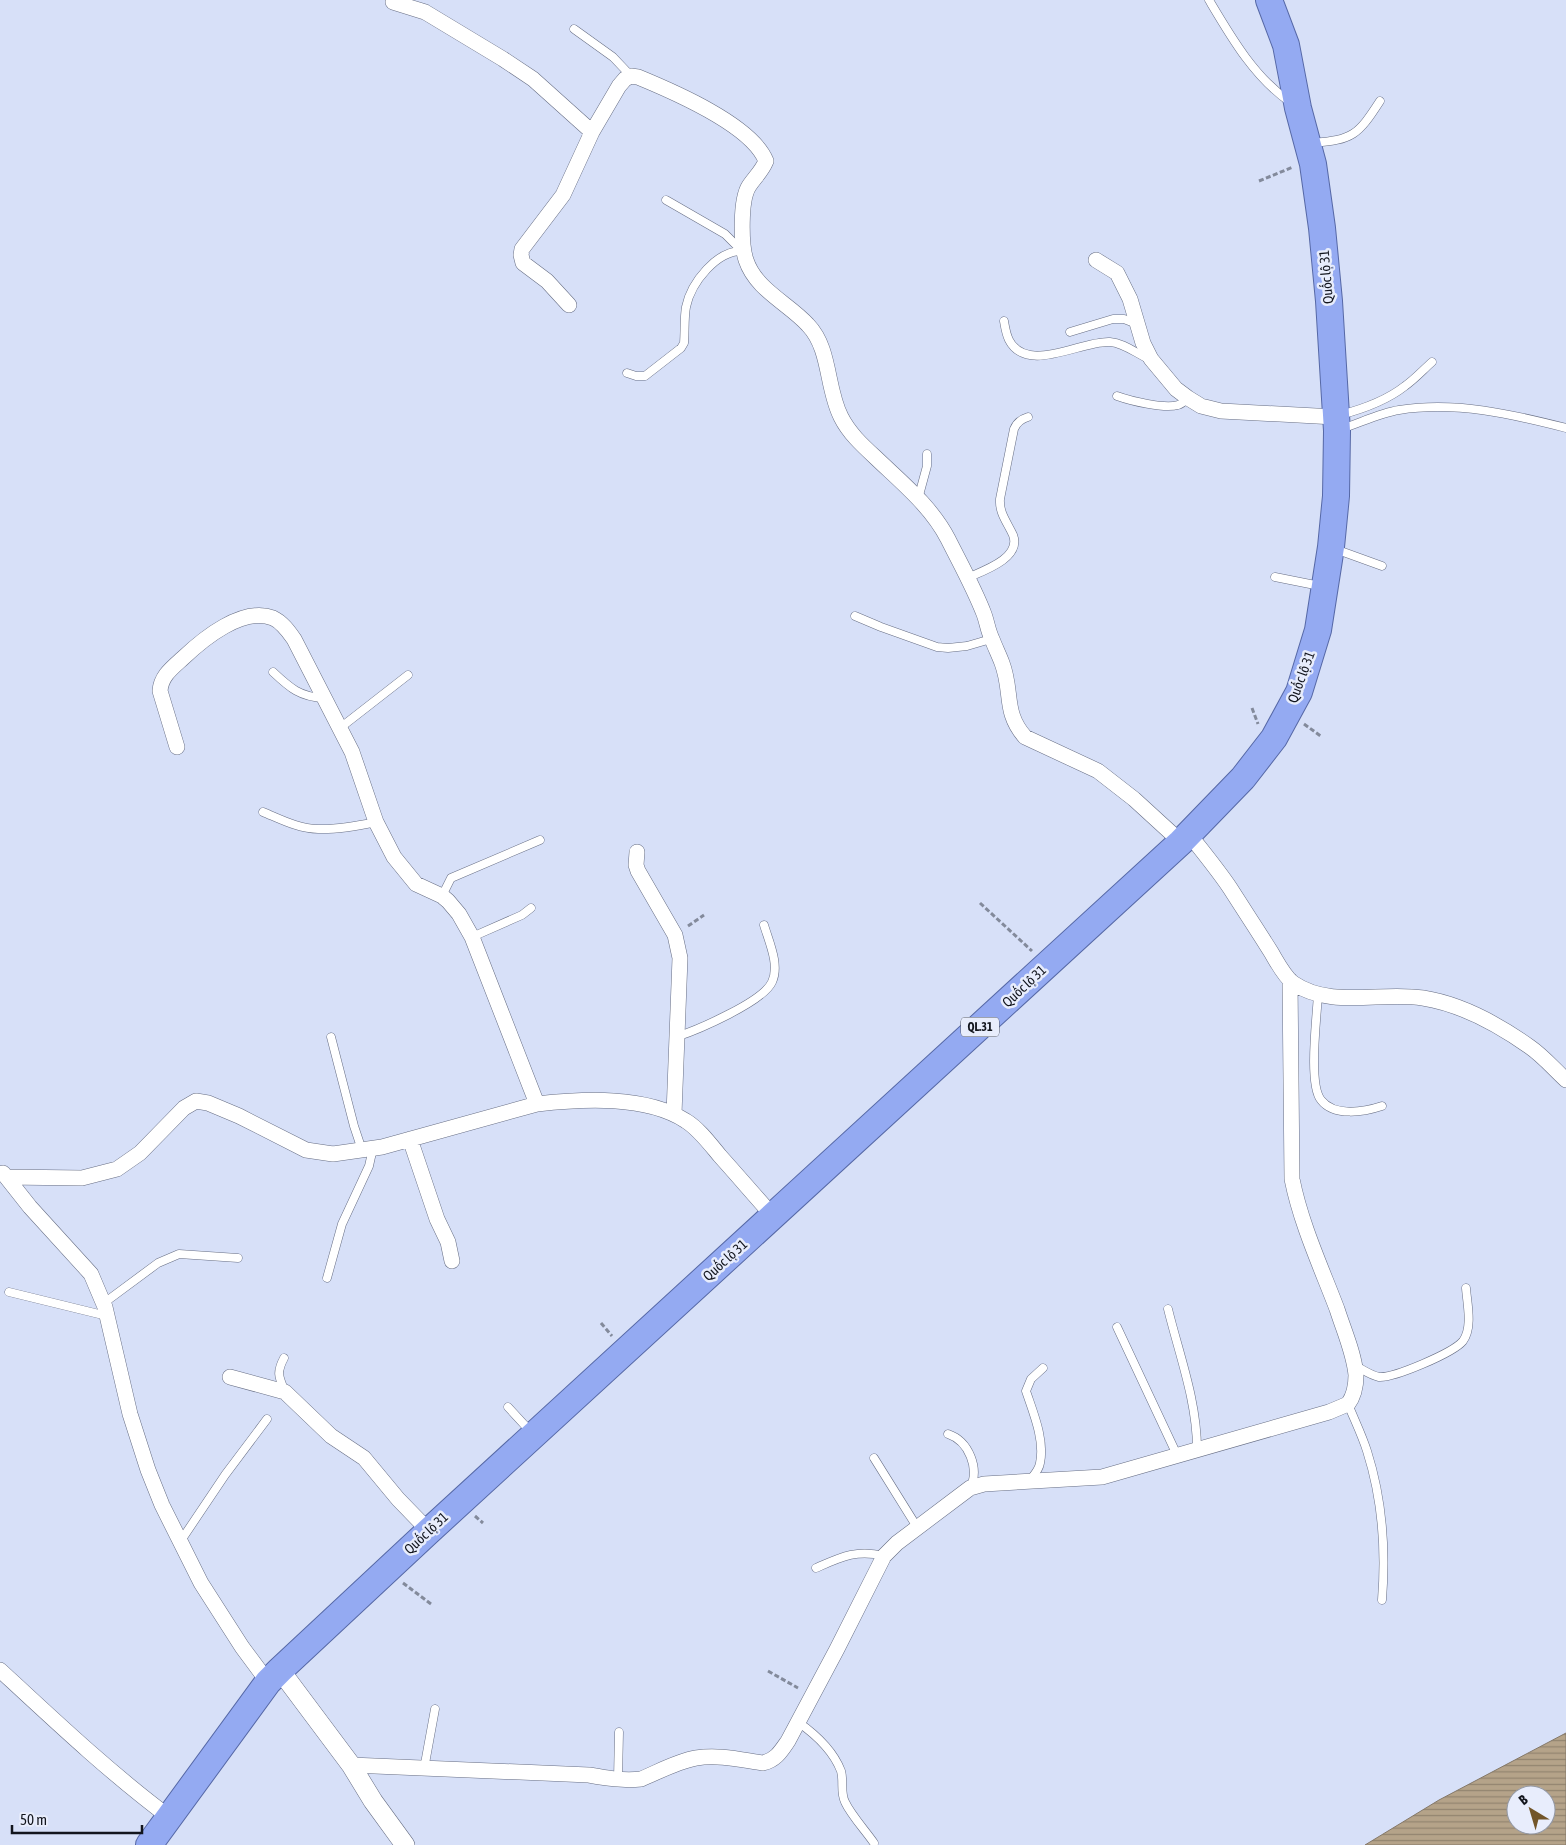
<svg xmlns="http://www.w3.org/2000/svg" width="1566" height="1845" viewBox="0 0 1566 1845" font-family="'Asap Condensed',sans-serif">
<defs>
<pattern id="water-rules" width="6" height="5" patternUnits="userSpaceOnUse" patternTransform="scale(1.25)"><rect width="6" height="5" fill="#b5a389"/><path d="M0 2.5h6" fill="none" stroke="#92846f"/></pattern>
</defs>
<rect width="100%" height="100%" fill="#d7e0f8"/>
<path fill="url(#water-rules)" stroke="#847869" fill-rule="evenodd" d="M1566,1733V1845H1365L1439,1800ZM1516,1795H1546V1825H1516Z"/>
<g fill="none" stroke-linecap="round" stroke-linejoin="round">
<g stroke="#676e84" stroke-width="9">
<path id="service" d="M1209,0C1231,37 1254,77 1290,102
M574,29L613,57L631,76
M1312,143C1353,140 1358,135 1380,101
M666,200L725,234L741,250
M1004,321C1005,327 1006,334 1009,340C1027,375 1082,340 1110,342C1124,343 1137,354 1149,359
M1070,332L1113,319H1124L1137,324
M627,373L636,376H645L681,348L684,343C685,331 684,318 686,307C691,283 717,249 744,251
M1117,396C1131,401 1164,409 1178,405C1182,404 1185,401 1188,398
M1340,415C1363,409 1386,401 1405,386C1415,379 1423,370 1432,362
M1341,429C1360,423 1380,413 1399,410C1456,401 1511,414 1566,428
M918,499L927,466V454
M1335,549L1382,566
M1275,577L1320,586
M967,578C983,571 1022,558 1013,535C1007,522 999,513 1000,499L1014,429C1017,422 1021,419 1028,417
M855,616L881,627L937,647L948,648L967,646L991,639
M273,672C290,688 300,697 324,698
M340,728L408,675
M263,812C280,819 299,829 318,829C337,830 357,826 376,822
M442,896L451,878L540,840
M472,937L522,915L531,908
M1318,994C1317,1016 1308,1084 1321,1100C1334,1117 1364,1112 1382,1106
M331,1037L354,1126L362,1150
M676,1037C697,1030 763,1002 772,982C780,965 769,942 764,925
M327,1278L342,1224L369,1166L373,1148
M9,1292L107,1316
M104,1303L158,1263L179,1254L238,1258
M1168,1309C1179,1354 1197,1401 1197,1449
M1117,1327L1177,1455
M284,1358C276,1373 279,1377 285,1392
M1354,1365C1362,1369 1370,1375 1379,1377C1394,1378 1453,1353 1463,1341C1473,1327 1467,1303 1466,1288
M1348,1404C1354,1419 1362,1435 1367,1451C1382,1498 1386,1550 1382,1600
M508,1407L531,1432
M948,1434C969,1441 980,1469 970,1488
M874,1458L917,1527
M1030,1480C1034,1475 1039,1470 1040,1463C1045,1440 1033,1412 1026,1391L1031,1379L1043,1368
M180,1542L225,1475L267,1419
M816,1568C841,1557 857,1549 884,1556
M798,1722C815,1734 833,1750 841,1771C844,1781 840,1792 845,1802C851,1815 865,1830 874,1843
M424,1769L435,1709
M618,1779L619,1732"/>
</g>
<g stroke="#676e84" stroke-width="16">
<path id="minor" d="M393,2L425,12L503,59L533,79L592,132
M1096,260L1117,273L1130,299L1143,343L1151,359L1176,389L1188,398L1201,406L1221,411L1335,417
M569,305L547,281L523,263L521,255L522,249L563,195L592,132L619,86L625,79L631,76L638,77C672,91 752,125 766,161C762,171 755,177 749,186C740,200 741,245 746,260C756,290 788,303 808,325C831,349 826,388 841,417C849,433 862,445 875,457C901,482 931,506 948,539C960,563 974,588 984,614C987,622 988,631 992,639C995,647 999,655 1002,663C1013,692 1003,712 1025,737L1098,771L1134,799L1181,842
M177,747L160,691C161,676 172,668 183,658C203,639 243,606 273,618C282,622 289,632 294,639L352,752L376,822L394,857L416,884L442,896L448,901L459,914L472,937L537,1104
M1189,834C1203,852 1218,870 1230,888C1244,910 1258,931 1271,952C1277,962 1284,976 1293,983C1331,1009 1381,991 1423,998C1461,1004 1499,1025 1530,1047C1543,1056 1554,1069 1566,1080
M637,852L636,865L638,871L675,935L680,958L674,1114
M410,1139L437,1219L448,1242L452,1261
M3,1173L30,1207L91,1274L105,1307L130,1414L148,1470L162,1505L201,1583L242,1647L268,1682
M7,1177L82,1178L117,1169L140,1153L184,1108L196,1101L208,1103L239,1116L306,1150L333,1154L382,1147L537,1104C582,1099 646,1095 686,1121C699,1129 710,1144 720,1156C738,1176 755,1196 773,1216
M230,1377L285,1392L331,1436L364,1458L398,1499L429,1531
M0,1670C55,1721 109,1772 169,1817
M351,1765L589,1775C606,1778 623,1781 641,1779C658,1772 678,1761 696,1758C718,1754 742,1760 763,1763C776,1760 781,1751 788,1741L837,1649L884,1556L897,1543L970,1488L984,1484L1102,1477L1329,1412L1348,1404C1354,1396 1356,1385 1356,1375C1354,1353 1344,1331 1337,1309C1321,1267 1301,1224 1292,1179L1290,980"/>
</g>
<g stroke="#676e84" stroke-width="20">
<path id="tertiary" d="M280,1670L351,1765L373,1801L405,1845"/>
</g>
<g stroke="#5668a6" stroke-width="28">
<path id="trunk" d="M149,1845L268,1682L280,1670L429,1531L1181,842L1243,778L1274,738L1299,692L1318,630L1331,547L1336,496L1337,431L1329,301L1322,228L1313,164L1298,108L1286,45L1269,0"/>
</g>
<path stroke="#838a9b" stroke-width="3" stroke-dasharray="5 2.5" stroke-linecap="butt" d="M1259,181L1293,167
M1252,708L1258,724
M1304,724L1322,737
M980,903L1032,951
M688,926L704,915
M601,1323L612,1336
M475,1516L483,1523
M403,1583L431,1604
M768,1671L798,1688"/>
<use href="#service" stroke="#fff" stroke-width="8"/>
<use href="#minor" stroke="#fff" stroke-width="15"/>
<use href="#tertiary" stroke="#fff" stroke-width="19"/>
<use href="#trunk" stroke="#94aaf2" stroke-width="26"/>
</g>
<g text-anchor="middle" stroke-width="5" stroke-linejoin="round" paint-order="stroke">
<rect fill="#e8edfc" stroke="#525660" stroke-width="1" x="961" y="1017.5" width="38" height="19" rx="4"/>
<g font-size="12" font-weight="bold" fill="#12151d">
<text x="980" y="1031">QL.31</text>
</g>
<g font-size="14" fill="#12151d" stroke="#e8edfc">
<text transform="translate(1326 277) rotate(-95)" y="5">Quốc lộ 31</text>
<text transform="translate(1301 677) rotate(-70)" y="5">Quốc lộ 31</text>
<text transform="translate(1024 986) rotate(-43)" y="5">Quốc lộ 31</text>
<text transform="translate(725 1260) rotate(-42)" y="5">Quốc lộ 31</text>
<text transform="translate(426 1533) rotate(-43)" y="5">Quốc lộ 31</text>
</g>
</g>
<g transform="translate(1531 1810) rotate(322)"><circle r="24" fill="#e8edfc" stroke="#9297a3"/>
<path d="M0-4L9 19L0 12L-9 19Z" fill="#725529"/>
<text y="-8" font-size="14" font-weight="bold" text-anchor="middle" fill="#12151d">B</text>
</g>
<path d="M12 1825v8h130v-8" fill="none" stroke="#12151d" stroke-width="2.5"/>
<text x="20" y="1825" font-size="15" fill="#12151d" stroke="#e8edfc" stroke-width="4" paint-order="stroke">50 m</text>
</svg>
